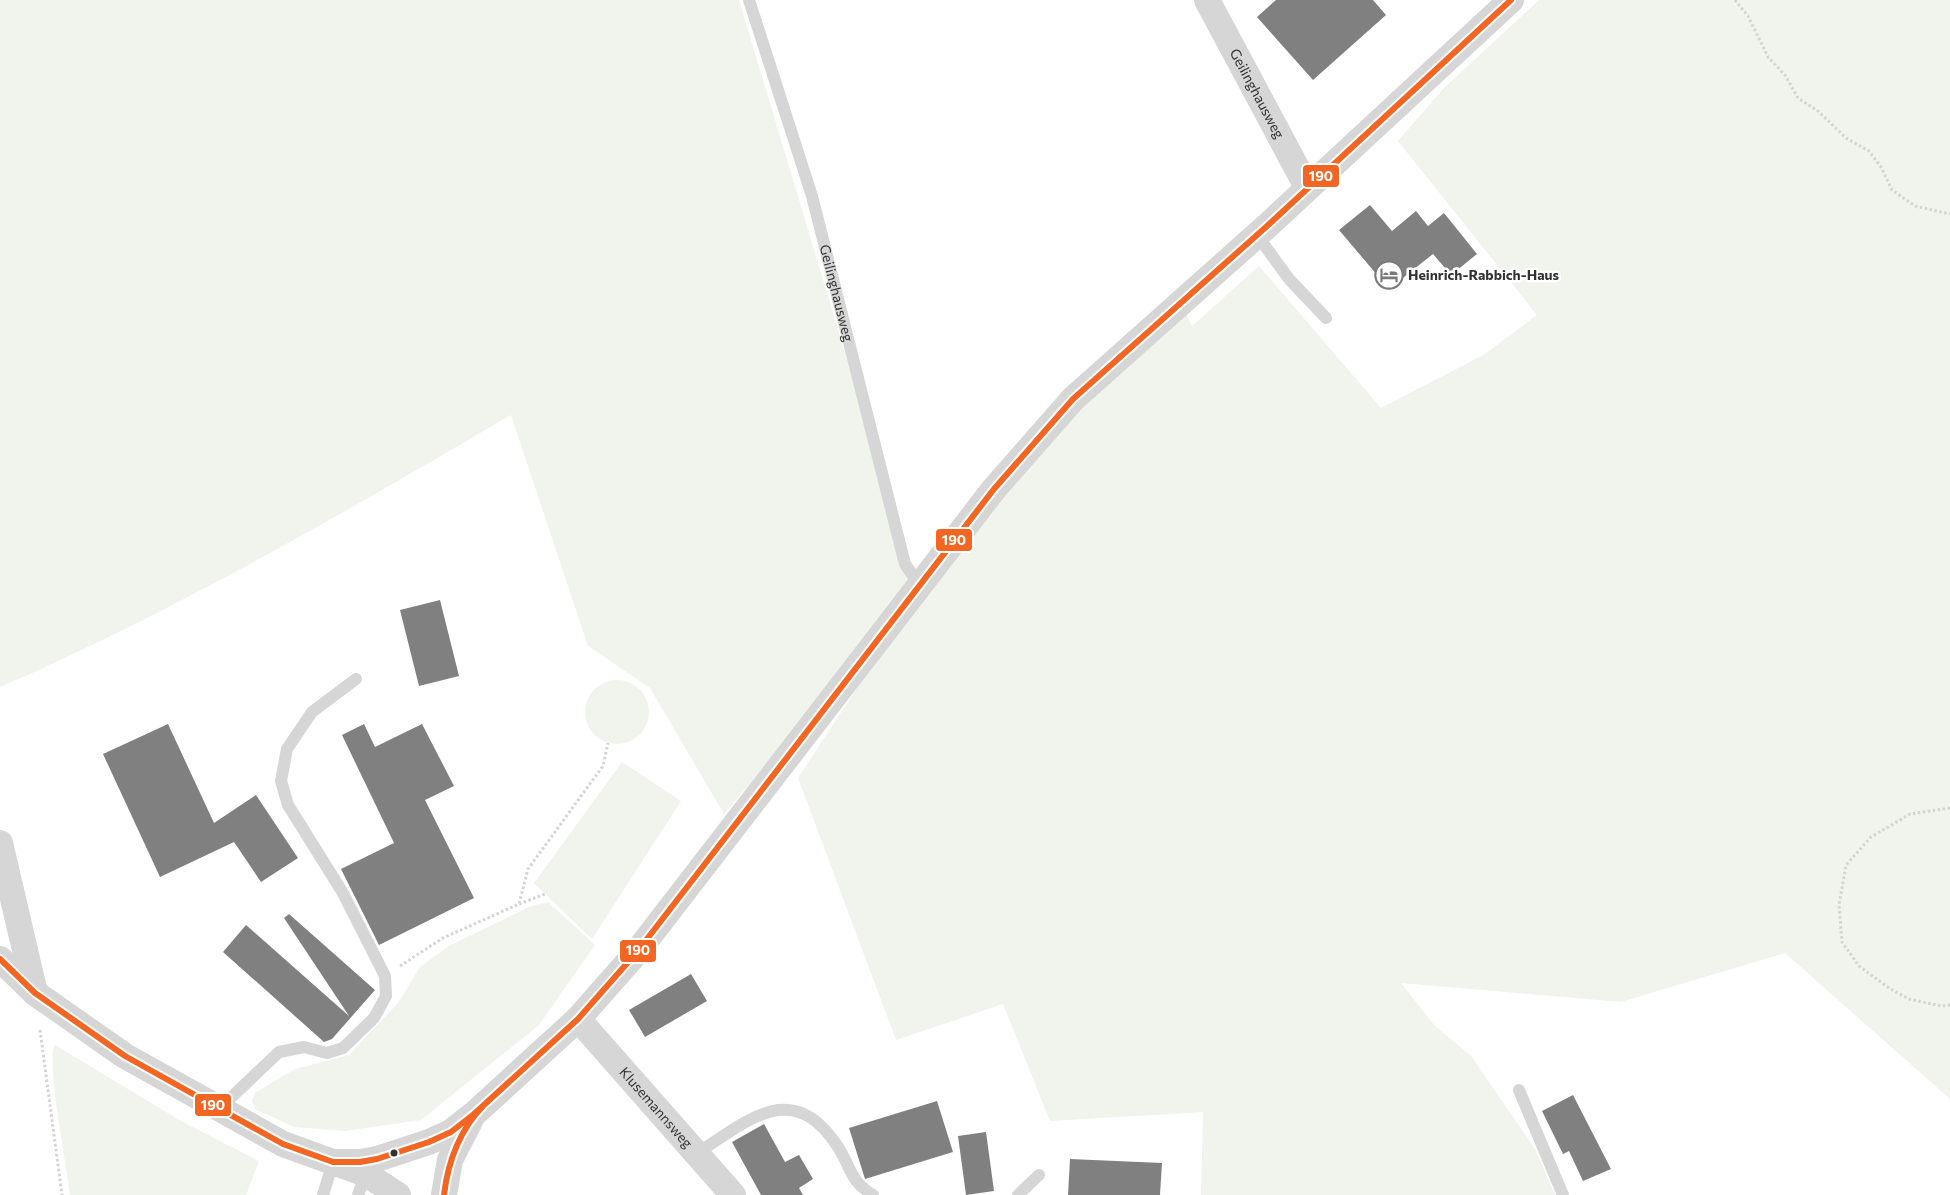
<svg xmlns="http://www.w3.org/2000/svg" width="1950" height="1195" viewBox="0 0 1950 1195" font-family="Commissioner,sans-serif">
<rect width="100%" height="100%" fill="#fff"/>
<path fill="#f1f3ed" d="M0,0H739L916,589L724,814L650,688L588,646L511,415C344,513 177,610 0,687Z
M1539,0H1950V1099L1785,953L1621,1002L1401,983L1435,1026L1471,1056L1535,1149L1555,1195H1201L1203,1112L1050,1121L1003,1004L896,1040L798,778L923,587L995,490L1183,307L1192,326L1259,266L1381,408L1485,354L1537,315L1398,141L1443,89Z
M585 712a32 32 0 1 1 64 0a32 32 0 1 1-64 0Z
M622,762L681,801L592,939L534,883Z
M548,902L595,945L539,1025L421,1120L345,1131L294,1127L255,1109L252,1101L255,1093L295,1069L349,1055L398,1003L420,967L449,946L531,906Z
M55,1045L181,1121L259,1161L246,1195H70C68,1171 45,1058 55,1045Z"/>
<path fill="#808080" d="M1276,0H1373L1386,15L1313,80L1257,17Z
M1370,205L1392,231L1416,211L1428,226L1444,213L1477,254L1451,275L1433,254L1389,289L1339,230Z
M440,600L459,676L419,686L400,610Z
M168,724L214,823L256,795L298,858L261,882L234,842L160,877L103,754Z
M364,724L375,747L422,724L454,786L425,800L474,898L379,945L341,869L394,843L342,735Z
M289,914L375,990L332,1039L324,1042L223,952L246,925L349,1016L284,918Z
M691,974L707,1001L645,1037L629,1010Z
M1573,1095L1611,1169L1583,1181L1569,1151L1563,1154L1542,1111Z
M937,1101L953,1152L865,1179L849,1128Z
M764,1124L785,1162L799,1155L813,1179L799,1188L803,1195H761L732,1142Z
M986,1132L994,1191L966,1195L958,1136Z
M1070,1159L1162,1163L1160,1195H1068Z"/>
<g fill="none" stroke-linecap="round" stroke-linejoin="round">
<path stroke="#d4d4d4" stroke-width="3" stroke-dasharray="2.5 2.5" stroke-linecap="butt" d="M1735,0L1748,16L1768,57L1785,75L1798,98L1818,111L1846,138L1869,151L1881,167L1892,190L1915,206L1950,214
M1950,808L1910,814L1871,837L1846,865L1839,905L1842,942L1859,966L1889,988L1909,999L1941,1006L1950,1005
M519,904L545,894
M400,966L443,938L519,904L528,869L603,766L608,743
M40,1030L62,1195"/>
<g stroke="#d6d6d6" stroke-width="12">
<path id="s1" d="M749,0L812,196L905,564L920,586"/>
<path d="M1257,235L1289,279L1326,318"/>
<path d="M1519,1090L1563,1195"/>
<path d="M219,1109L279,1052L304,1047L327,1053L343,1048L374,1018L386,996L385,976L343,893L288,805L281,781L287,749L312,712L356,679"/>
<path d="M697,1153C748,1121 793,1077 838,1147C852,1169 849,1180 873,1195"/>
<path d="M323,1195L333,1162"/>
<path d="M358,1195L366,1174"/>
<path d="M1018,1195L1039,1175"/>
</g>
<g stroke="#d6d6d6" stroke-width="26">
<path id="s2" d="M1207,0L1307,187"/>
<path d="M0,843L35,993"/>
<path d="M0,959L35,993L125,1056L283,1144L366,1174L398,1195"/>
<path id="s3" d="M578,1019L733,1195"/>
<path d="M333,1162H360L377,1159L429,1142L451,1132L474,1114L578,1019L637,952L994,489L1073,399L1266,227L1511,0"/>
<path d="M444,1195L450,1160L471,1119"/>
</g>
<g stroke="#fff" stroke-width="10">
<path id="bus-1" d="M0,959L35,993L125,1056L283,1144L333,1162H360L377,1159L429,1142L451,1132L474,1114L578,1019L637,952L994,489L1073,399L1266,227L1511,0
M444,1195C448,1161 459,1131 483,1106"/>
</g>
<use href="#bus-1" stroke="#f26522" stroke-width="6"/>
</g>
<defs>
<g id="hotel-ring" transform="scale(1.4375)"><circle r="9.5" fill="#fff" stroke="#7a7a7a" stroke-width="1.5"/><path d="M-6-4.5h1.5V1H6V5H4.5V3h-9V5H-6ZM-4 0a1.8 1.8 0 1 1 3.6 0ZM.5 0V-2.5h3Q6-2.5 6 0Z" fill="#7a7a7a"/></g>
</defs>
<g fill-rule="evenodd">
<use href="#hotel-ring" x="1389" y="275"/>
</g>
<circle fill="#323232" stroke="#fff" stroke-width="2" cx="394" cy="1153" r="4.5"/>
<g text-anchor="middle" stroke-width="5" stroke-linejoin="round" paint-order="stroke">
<g font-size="14" fill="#323232" stroke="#fff">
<text dy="5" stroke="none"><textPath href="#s2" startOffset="106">Geilinghausweg</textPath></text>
<text dy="5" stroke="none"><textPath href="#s1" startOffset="306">Geilinghausweg</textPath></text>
<text dy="5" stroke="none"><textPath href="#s3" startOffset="118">Klusemannsweg</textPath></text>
</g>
<g font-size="14" font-weight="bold" fill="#323232" stroke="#fff" text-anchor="start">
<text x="1408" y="280">Heinrich-Rabbich-Haus</text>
</g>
</g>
<g stroke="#fff" stroke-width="2">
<rect x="1302" y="164" width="38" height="24" rx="5" fill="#f26522"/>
<rect x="935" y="528" width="38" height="24" rx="5" fill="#f26522"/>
<rect x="619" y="939" width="38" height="24" rx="5" fill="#f26522"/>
<rect x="194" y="1093" width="38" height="24" rx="5" fill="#f26522"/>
</g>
<g font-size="14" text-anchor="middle" font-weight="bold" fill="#fff">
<text x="1321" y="181">190</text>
<text x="954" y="545">190</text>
<text x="638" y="955">190</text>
<text x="213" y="1110">190</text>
</g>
</svg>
